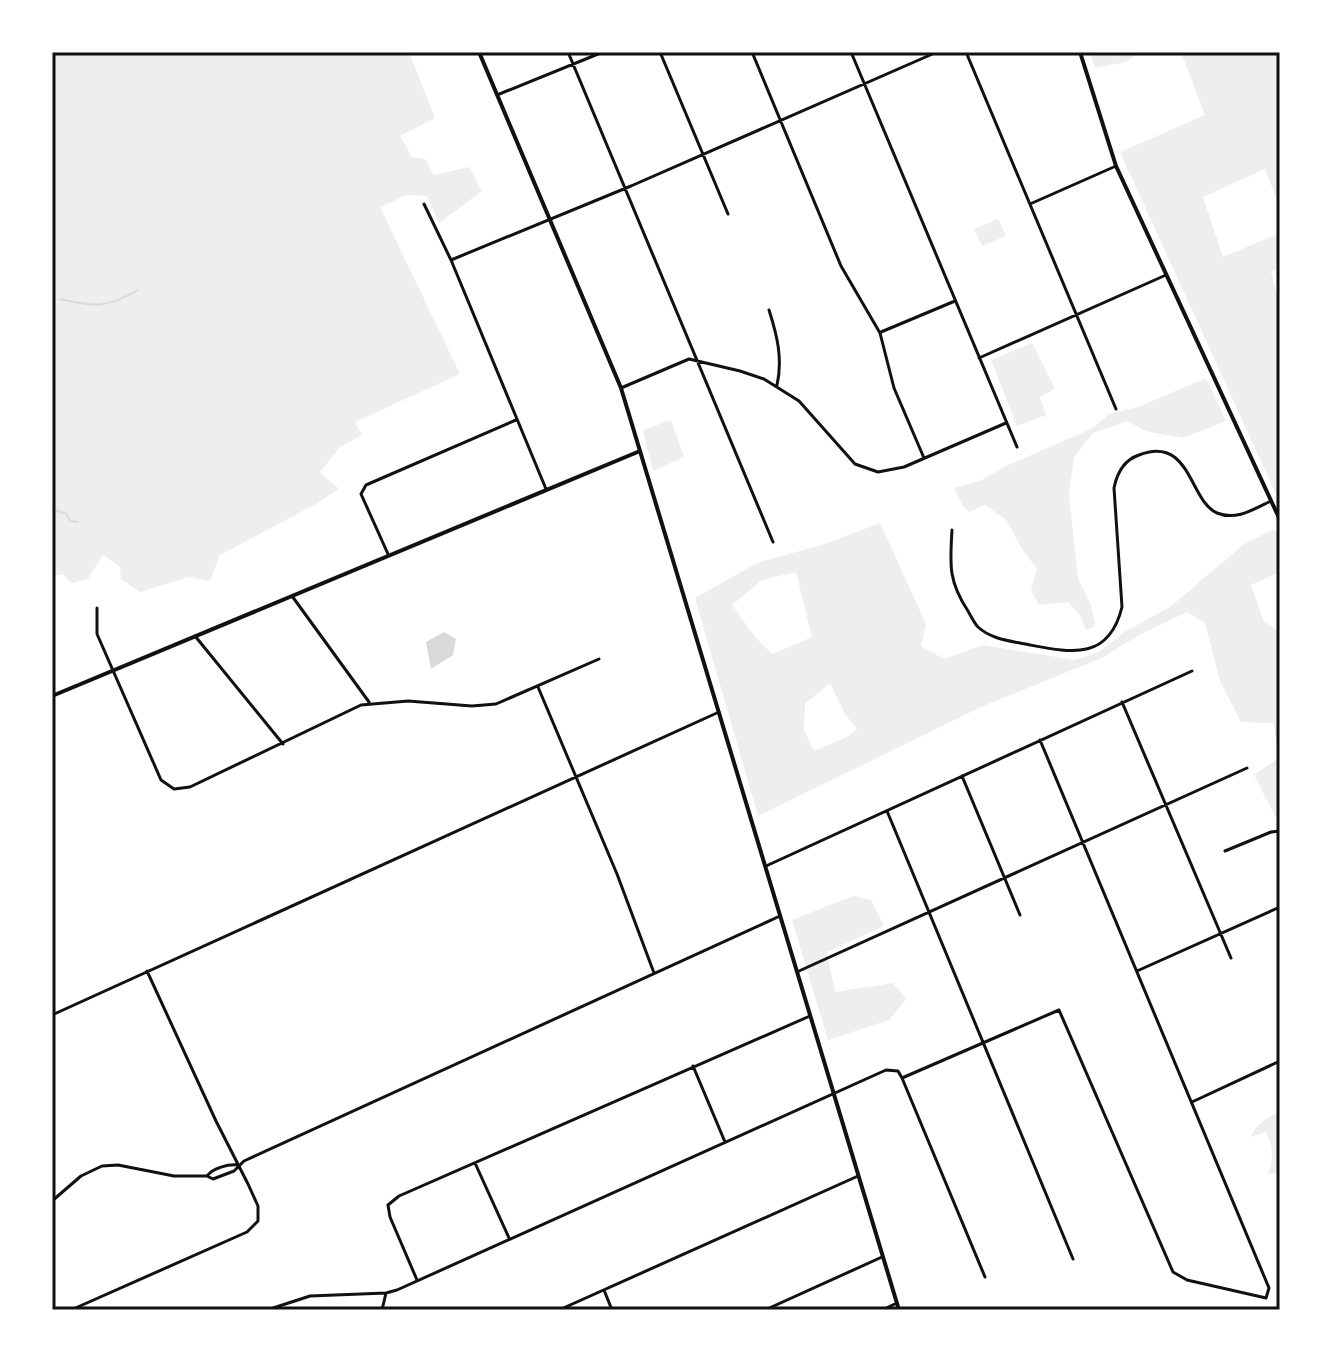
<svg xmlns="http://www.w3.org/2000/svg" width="1332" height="1362" viewBox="0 0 1332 1362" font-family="'Public Sans',sans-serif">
<rect width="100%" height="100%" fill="#fff"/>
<path fill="#eee" fill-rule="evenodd" d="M52,52H409L435,118L400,136L412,157L425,159L434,175L469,167L482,191L439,223L427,196L407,195L380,207L460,374L355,422L362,435L340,447L320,472L339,489L316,504L220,555L210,581L189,577L140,592L121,579L120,567L103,555L88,579L71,583L63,574L52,576Z
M1090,52H1140L1126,62L1095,68Z
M1181,52H1280V208L1265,169L1203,197L1223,257L1280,233V267L1271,272L1280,305V503L1120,152L1205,115Z
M998,219L1006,236L982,246L974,229Z
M1032,343L1055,389L1040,397L1046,415L1017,426L991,360Z
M1206,378L1226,421L1183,438L1145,431L1128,421L1093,433L1074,457L1069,495L1078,579L1091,605L1095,626L1086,630L1080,615L1068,602L1039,605L1031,591L1037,569L1023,550L1006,520L985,505L969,512L962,505L954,488L980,481L1006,466L1093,428L1109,414L1138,407Z
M671,420L684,457L653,471L643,430Z
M880,523L926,624L921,646L944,659L983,645L1075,660L1099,652L1126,631L1170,607L1243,545L1274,529L1280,541V572L1251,585L1264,622L1276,629L1280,628V814L1275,816L1254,775L1278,758L1274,723L1241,722L1220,681L1205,623L1187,612L1139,635L1102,658L983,706L758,816L695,598L757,563L825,544ZM796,572L812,637L772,654L755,637L732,605L762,580ZM830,683L845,714L857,729L845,738L814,751L804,730L805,704Z
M853,896L871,900L884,926L827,952L835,992L893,983L906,999L889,1020L828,1040L792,920Z
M1280,1112V1171L1268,1175C1274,1159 1273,1147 1266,1132L1251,1137C1256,1123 1267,1118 1280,1112Z"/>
<path fill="#d9d9d9" d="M444,632L456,639L453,655L431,669L426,642Z"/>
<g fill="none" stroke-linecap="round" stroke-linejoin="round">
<path stroke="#d9d9d9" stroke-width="2" d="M60,299C94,307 108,308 138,290
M52,504L57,511L67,514L70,521L78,522"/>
<path stroke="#111" stroke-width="3" d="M568,52L773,542
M660,52L728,214
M752,52L841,266L880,333L894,388L924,458
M851,52L1017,447
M966,52L1116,409
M497,95L603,52
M424,204L451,260L546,489
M1030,204L1116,166
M451,260L631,186L937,52
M769,310C777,335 783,359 777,385
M881,332L955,301
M979,358L1166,275
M621,388L689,359L740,371L764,379L799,401L855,464L878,472L904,467L1006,423
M952,530C950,564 948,581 968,611C971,616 974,623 978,627C992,640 1012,641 1030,645C1073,653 1109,660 1122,607L1114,488C1117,473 1124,460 1139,455C1191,435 1189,501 1217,513C1236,521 1254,509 1271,501
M388,554L361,494L366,485L516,420
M292,596L369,702
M97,608V634L161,780L174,789L190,787L361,705L408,701L472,706L496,704L599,659
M195,636L283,744
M538,687L617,874L654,973
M1122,702L1231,958
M962,776L1020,915
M887,811L1073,1259
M1225,851L1271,832L1280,831
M766,866L1192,671
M799,971L1247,768
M1137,971L1280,907
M52,1015L719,712
M693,1066L725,1142
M902,1078L985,1277
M1192,1102L1280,1061
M475,1163L509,1238
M207,1176C213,1168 228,1164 238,1165
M52,1201L81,1176L102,1166L118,1165L174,1176H207L213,1179L234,1171L244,1161L780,916
M417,1280L390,1217L388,1205L399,1196L810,1016
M604,1290L612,1310
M71,1310L247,1232L258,1221V1206L248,1184L216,1121L147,971
M267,1310L310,1296L386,1293L397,1290L886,1070L898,1071L902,1078L1059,1010L1173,1272L1187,1280L1266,1298L1269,1288L1040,740
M382,1310L386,1293
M559,1310L858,1176
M765,1310L882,1257
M882,1310L897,1303"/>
<path stroke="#111" stroke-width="4" d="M479,52L621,388L899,1310
M1080,52L1116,166L1280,520
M52,696L640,451"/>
</g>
<rect width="1332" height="1362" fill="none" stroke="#ffffff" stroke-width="108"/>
<rect x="54" y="54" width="1224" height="1254" fill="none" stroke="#111" stroke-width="3"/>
</svg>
